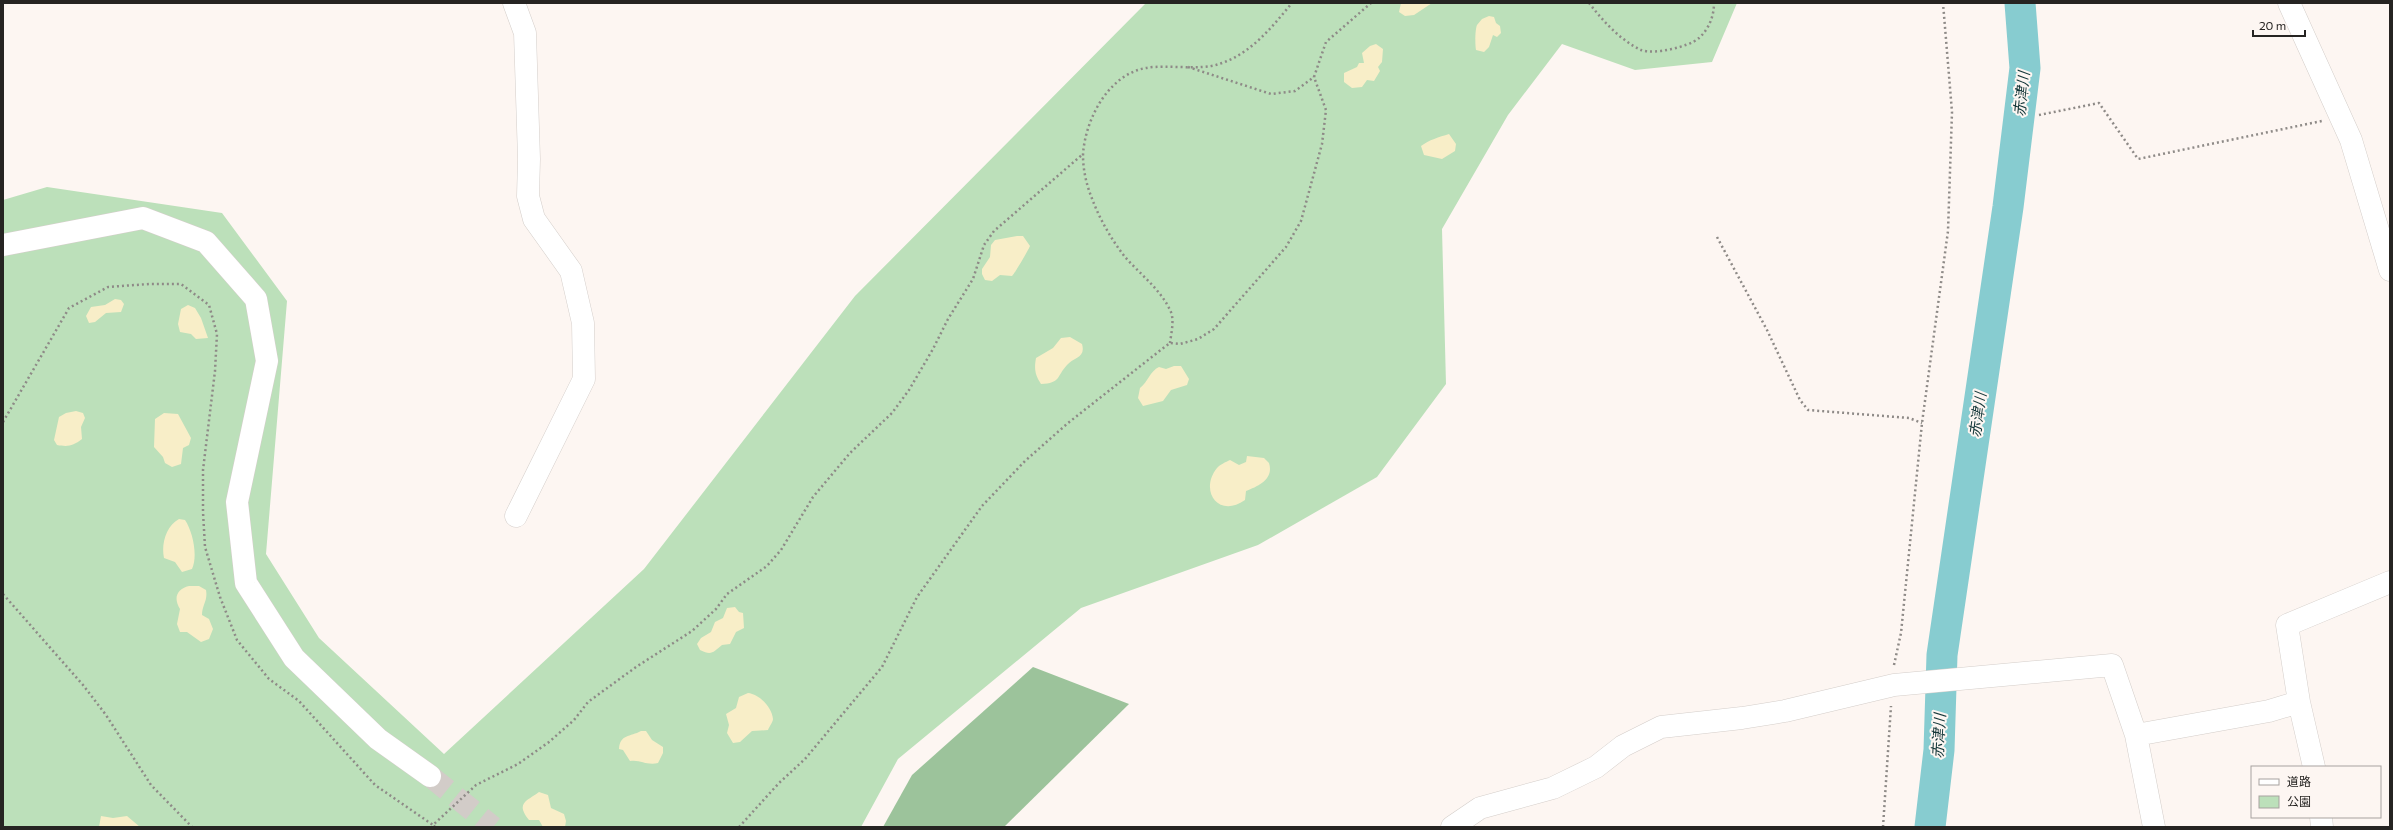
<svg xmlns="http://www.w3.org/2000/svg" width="2393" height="830" viewBox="0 0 2393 830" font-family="Commissioner,'Noto Sans JP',sans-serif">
<rect width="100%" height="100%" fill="#fdf6f2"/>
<path fill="#bce0ba" d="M1146,3H1737L1712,62L1635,70L1562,44L1508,115L1442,229L1446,384L1377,477L1258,545L1081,608L898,759L861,827H3V200L47,187L222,213L287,301L266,554L319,638L444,754L644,569L855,296Z"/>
<path fill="#9cc39b" d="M1033,667L1129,704L1004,827H883L912,775Z"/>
<path fill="#f8eec8" d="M1401,3H1432L1414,15L1405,16L1399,12Z
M1489,16L1494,17L1496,23L1500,26L1501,33L1497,37L1493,35L1489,47L1484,52L1476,50C1475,45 1475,30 1477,25L1482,19Z
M1376,44L1383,49L1382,62L1378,67L1380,71L1374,81L1367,80L1362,87L1352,88L1344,82V73L1357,67L1359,63H1364L1362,53L1370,46Z
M1449,134L1456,144L1455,151L1442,159L1424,155L1421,146C1429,140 1439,137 1449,134Z
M1017,236H1023L1030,246C1029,249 1015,273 1012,276L1000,275L992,281L985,280L982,274V269L990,257L991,245L995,240Z
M115,299L121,300L124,304L121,312L106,313L95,322L89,323L86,316L91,307L105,305Z
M188,305L195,308L201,318L208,338L196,339L191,334L180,332L178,324L181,309Z
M1070,337L1082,344C1086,358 1074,357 1067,365C1056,377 1061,383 1041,384C1035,375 1034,369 1036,358L1053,348L1061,338Z
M1174,366H1181L1189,379L1187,385L1171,390L1163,401L1143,406L1138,398L1140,388C1148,382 1150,371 1159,367L1166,369Z
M76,411L83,413L85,418L81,427L82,439C73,446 68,447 57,445L54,440L59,417L66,413Z
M164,413L178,414L191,438L189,445L183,448L181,464L172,467L165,463L163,457L154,447L155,419Z
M1247,456L1264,458L1269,463C1274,479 1259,486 1246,491L1245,500C1218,519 1199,490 1217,468C1219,465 1226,462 1230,460L1239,465L1246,462Z
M179,519L185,520C193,532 198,556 192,569L182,572L175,562L164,558C161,544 166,526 179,519Z
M189,586H199L206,590C208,601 202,605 202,615L209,619L213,629L209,639L201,642L187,632H180L177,624L180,609C173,598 177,589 189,586Z
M735,607L739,612L743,613L744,628L736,632L730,644L722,645C713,652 712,656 700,650L697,644L701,638L711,632L715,622L723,618L727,608Z
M748,693C759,694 772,707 773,719C773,722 769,727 768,730L752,731L740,742L733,743L727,733L729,725L726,714L736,708L739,697Z
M641,731H646L652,740L663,747V753L658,763C647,766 640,759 630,761L623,750L619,749C620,734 630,737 641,731Z
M539,792L548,795L551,808L564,814L566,821L565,827H543L539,820H529C515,803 527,801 539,792Z
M101,816L113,818L127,816L140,827H99Z"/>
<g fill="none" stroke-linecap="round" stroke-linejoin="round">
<path stroke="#87ccd0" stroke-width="31" d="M1930,827L1939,750L1942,655L2008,207L2025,68L2020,3"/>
<path stroke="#d2ccc8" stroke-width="22" stroke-dasharray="22 11" stroke-linecap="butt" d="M430,776L493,827"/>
<g stroke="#d4ceca" stroke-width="23">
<path id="minor" d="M514,3L525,33L529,159L528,196L534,219L571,271L583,323L584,379L516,516
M2289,3L2351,140L2390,270
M3,245L143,218L206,242L256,299L267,361L237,502L246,583L294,658L378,739L430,776
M2314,767L2299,702L2287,625L2390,582
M2321,817L2322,827
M1452,827L1480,808L1553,788L1596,767L1623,746L1661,727L1742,718L1785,711L1894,685L2112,665L2136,735
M2154,827L2136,735L2269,711L2299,702"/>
</g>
<path stroke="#8e8a87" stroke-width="2.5" stroke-dasharray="2 3" stroke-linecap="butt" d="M1589,3C1603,21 1620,40 1641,50C1653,55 1689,47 1699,38C1709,29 1714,16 1714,3
M1188,67L1271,94L1295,91L1314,77
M2039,115L2099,103L2138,159L2322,121
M1717,237L1767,330L1800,400L1808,410L1909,418L1922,423
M1170,343C1171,334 1175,319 1170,310C1160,289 1140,274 1125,257C1111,239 1099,218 1091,196C1086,183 1083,169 1083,155C1085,119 1109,74 1146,68C1167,64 1200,71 1219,64C1251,54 1271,28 1292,3
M3,422L69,308L108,287L149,284H181L209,305L217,334L215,371L203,470V512L205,547L220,597L237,640L269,679L299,701L375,785L433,825
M3,594L83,685L106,715L151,785L192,827
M1894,665L1901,633L1922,423L1948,231L1952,112L1943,3
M435,827L433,825L476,785L518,764L549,742L574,720L588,702L636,667L692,631L716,609L727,594L767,566L781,550L813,497L850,453L892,413L909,390L933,349L948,319L973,279L984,245L994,231L1083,154
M739,827L779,783L805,759L882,667L917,597L982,506L1025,461L1068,423L1162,349L1170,343L1180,344L1198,339L1214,329L1286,247L1301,221L1322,144L1326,110L1314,77L1326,42L1371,3
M1883,827L1891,706"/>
<use href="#minor" stroke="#fff" stroke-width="22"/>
</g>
<g text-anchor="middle" stroke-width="4" stroke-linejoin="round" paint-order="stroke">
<g font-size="15" font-style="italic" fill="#133638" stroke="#fdf6f2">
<text transform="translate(2022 94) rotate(-84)" y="5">赤津川</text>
<text transform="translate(1978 415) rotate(-82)" y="5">赤津川</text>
<text transform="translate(1939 736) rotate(-87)" y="5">赤津川</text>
</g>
</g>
<rect width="2393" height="830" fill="none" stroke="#262422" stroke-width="8"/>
<rect x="2251" y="766" width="130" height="52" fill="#fdf6f2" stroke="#a7a29f"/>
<rect x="2259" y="779" width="20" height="6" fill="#ffffff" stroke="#a7a29f"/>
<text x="2287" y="786" font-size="12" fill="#262422">道路</text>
<rect x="2259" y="796" width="20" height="12" fill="#bce0ba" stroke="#a7a29f"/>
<text x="2287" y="806" font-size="12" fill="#262422">公園</text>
<path d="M2253 30v6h52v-6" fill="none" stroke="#262422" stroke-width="2"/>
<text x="2259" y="30" font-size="12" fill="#262422" stroke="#fdf6f2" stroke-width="3" paint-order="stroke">20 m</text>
</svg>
